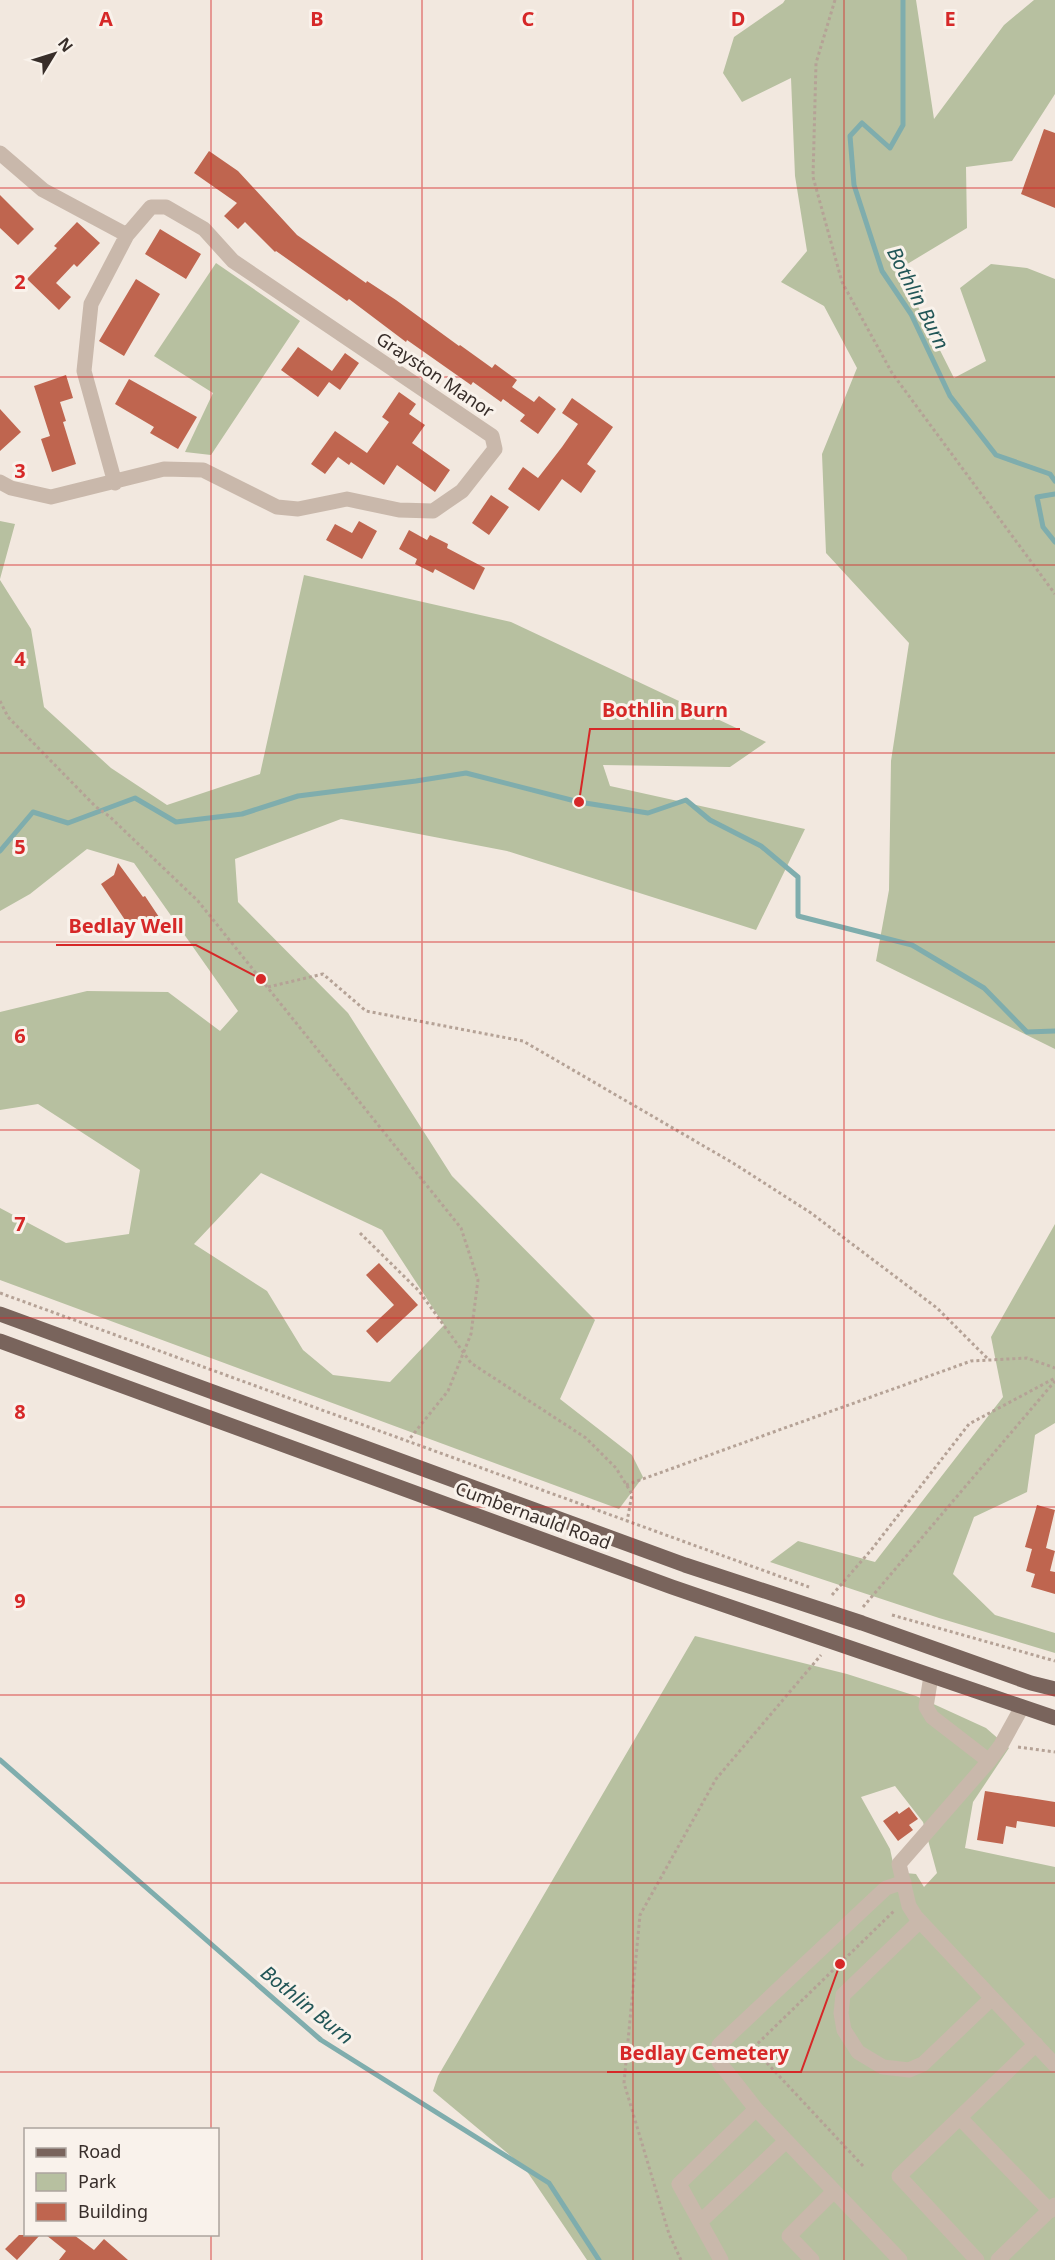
<svg xmlns="http://www.w3.org/2000/svg" width="1055" height="2260" viewBox="0 0 1055 2260" font-family="'Noto Sans',sans-serif">
<rect width="100%" height="100%" fill="#f2e8df"/>
<path fill="#b7c0a0" fill-rule="evenodd" d="M785,0H916L934,119L1004,25L1034,0H1055V94L1012,161L966,167L967,228L899,269L954,378L986,361L960,288L991,264L1027,268L1055,279V1049L876,961L889,890L891,761L909,643L826,553L822,454L857,368L824,306L781,282L807,251L795,176L791,78L742,102L723,73L734,37L783,3Z
M216,263L300,321L211,455L185,452L213,393L154,356Z
M0,521L15,524L0,579Z
M304,575L511,622L766,742L730,767L603,765L610,786L805,829L756,930L507,851L341,819L235,859L238,902L348,1013L452,1176L595,1320L560,1399L632,1455L643,1477L619,1509L0,1280V1208L66,1243L129,1234L140,1170L38,1104L0,1110V1012L87,991L168,992L220,1031L238,1011L134,863L87,849L30,894L0,911V580L31,629L44,707L111,768L167,805L260,774ZM261,1173L382,1230L444,1325L390,1382L333,1375L303,1350L267,1291L194,1244Z
M1055,1224V1423L1035,1435L1027,1492L974,1517L953,1574L995,1615L1055,1633V1653L939,1618L770,1562L798,1541L875,1562L1003,1397L991,1337Z
M695,1636L847,1674L916,1696L986,1728L1009,1748L973,1802L965,1848L1055,1867V2260H587L524,2167L433,2091L438,2076ZM895,1786L923,1822L937,1873L924,1887L916,1874L895,1872L890,1849L861,1797Z"/>
<g fill="none" stroke-linecap="round" stroke-linejoin="round">
<path stroke="#7fadad" stroke-width="5" d="M903,0V125L890,148L862,123L850,136L854,185L882,271L911,314L950,396L996,455L1050,474L1055,481
M1055,494L1037,497L1043,527L1055,542
M0,851L33,812L68,823L135,798L176,822L242,814L298,796L416,781L466,773L579,802L648,813L686,800L710,820L761,846L798,877V916L912,945L984,988L1027,1032L1055,1031
M0,1760L321,2040L549,2183L599,2260"/>
</g>
<path fill="#bf654f" d="M1044,129L1055,133V208L1021,194Z
M209,151L238,171L297,235L366,283L367,281L396,300L459,346L460,345L492,368L495,364L517,380L512,387L534,402L539,396L556,409L538,434L520,421L525,415L503,399L501,402L473,382L471,385L407,340L406,342L349,299L347,301L276,251L275,252L245,222L238,229L224,216L237,203L194,173Z
M0,195L34,229L18,245L0,228Z
M77,222L100,243L77,267L74,264L56,283L71,297L59,310L27,279L57,248L54,246Z
M160,229L201,254L186,279L145,254Z
M136,279L160,294L124,356L99,341Z
M298,347L332,371L345,353L359,363L340,390L329,382L318,397L281,370Z
M66,375L73,398L60,402L66,421L63,422L76,464L52,472L41,439L50,436L34,386Z
M129,379L197,417L178,449L150,433L154,427L115,404Z
M399,392L416,404L409,414L425,425L412,443L450,470L435,492L397,465L384,485L351,462L349,465L338,457L325,474L311,464L335,431L367,453L389,422L382,417Z
M572,398L613,427L587,464L596,471L581,493L562,479L539,511L508,489L523,467L538,478L562,447L578,424L562,413Z
M0,409L21,432L0,451Z
M491,495L509,507L489,535L472,523Z
M359,521L377,531L362,559L326,540L335,524L352,533Z
M409,530L427,540L430,535L448,544L447,548L485,568L474,590L435,569L433,573L415,564L417,559L399,549Z
M118,863L143,897L145,896L159,917L146,926L142,918L129,926L101,884L114,875Z
M379,1263L418,1305L377,1343L366,1331L394,1305L366,1275Z
M1037,1505L1055,1510L1046,1548L1055,1551L1050,1571L1055,1572V1594L1031,1587L1035,1574L1026,1571L1032,1549L1025,1547Z
M985,1791L1055,1802V1827L1017,1821L1016,1828L1006,1826L1003,1844L977,1840Z
M909,1807L918,1819L909,1825L913,1830L898,1841L883,1821L897,1811L899,1814Z
M19,2235H40L17,2260L5,2249Z
M46,2235H74L94,2250L104,2239L128,2260H59L66,2251Z"/>
<g fill="none" stroke-linecap="round" stroke-linejoin="round">
<path stroke="#b5a296" stroke-width="3" stroke-dasharray="3 3" stroke-linecap="butt" d="M835,0L816,63L813,177L842,282L892,373L1055,594
M0,701L8,717L96,807L109,816L198,901L461,1228L478,1280L471,1334L448,1391L407,1442
M268,987L323,974L366,1011L523,1041L733,1163L811,1213L937,1308L989,1360
M360,1233L419,1291L471,1363L586,1438L616,1468L632,1494L627,1522
M0,1293L809,1587
M626,1485L971,1361L1027,1358L1055,1368
M832,1595L872,1549L969,1424L1055,1378
M863,1607L1055,1381
M892,1615L1055,1661
M1018,1747L1055,1752
M863,2166L753,2048L895,1910
M681,2260L669,2234L624,2083L640,1915L716,1779L821,1655"/>
<path stroke="#c9b8ab" stroke-width="15" d="M0,153L43,190L127,235L91,304L84,371L115,483
M0,482L11,488L51,497L164,469L203,470L277,507L298,509L347,499L399,510L433,511L462,491L495,449L492,436L233,261L204,229L166,207H151L127,235
M931,1676L926,1707L932,1717L989,1761
M1022,1707L1001,1745L989,1761L899,1864L909,1906L916,1917L1055,2065
M920,1921L843,1995L841,2013L844,2030L858,2052L883,2067L909,2070L923,2064L992,1998
M756,2109L719,2062V2045L886,1888L904,1882
M960,2118L1050,2211
M700,2222L786,2141
M721,2260L679,2184L756,2109L900,2260
M812,2260L789,2236L834,2191
M977,2260L899,2176L1036,2044
M998,2260L1055,2205"/>
<path stroke="#79645c" stroke-width="15" d="M0,1314L685,1565L862,1623L1031,1683L1055,1689
M0,1341L672,1587L1055,1718"/>
</g>
<path fill="none" stroke="#d62828" stroke-width="1.5" stroke-opacity="0.55" d="M211,0V2130M422,0V2260M633,0V2260M844,0V2260M0,188H1055M0,377H1055M0,565H1055M0,753H1055M0,942H1055M0,1130H1055M0,1318H1055M0,1507H1055M0,1695H1055M0,1883H1055M0,2072H1055M211,2234V2260"/>
<g text-anchor="middle" stroke-width="6" stroke-linejoin="round" paint-order="stroke">
<g font-size="18" fill="#382e2a" stroke="#f9f2eb">
<text transform="translate(435 375) rotate(34)" y="6">Grayston Manor</text>
<text transform="translate(533 1516) rotate(20)" y="6">Cumbernauld Road</text>
</g>
<g font-size="20" font-style="italic" fill="#225657" stroke="#f9f2eb">
<text transform="translate(918 298) rotate(63)" y="7">Bothlin Burn</text>
<text transform="translate(307 2005) rotate(39)" y="7">Bothlin Burn</text>
</g>
</g>
<g font-size="20" text-anchor="middle" font-weight="bold" fill="#d62828" stroke="#f9f2eb" stroke-width="6" stroke-linejoin="round" paint-order="stroke">
<text x="106" y="26">A</text>
<text x="317" y="26">B</text>
<text x="528" y="26">C</text>
<text x="738" y="26">D</text>
<text x="950" y="26">E</text>
<text x="20" y="289">2</text>
<text x="20" y="478">3</text>
<text x="20" y="666">4</text>
<text x="20" y="854">5</text>
<text x="20" y="1043">6</text>
<text x="20" y="1231">7</text>
<text x="20" y="1419">8</text>
<text x="20" y="1608">9</text>
</g>
<path fill="none" stroke="#d62828" stroke-width="2" d="M579 802L590 729H740M261 979L196 945H56M840 1964L801 2072H607"/>
<g fill="#d62828" stroke="#f9f2eb" stroke-width="2">
<circle cx="579" cy="802" r="6"/>
<circle cx="261" cy="979" r="6"/>
<circle cx="840" cy="1964" r="6"/>
</g>
<g font-size="20" text-anchor="middle" font-weight="bold" fill="#d62828" stroke="#f9f2eb" stroke-width="6" stroke-linejoin="round" paint-order="stroke">
<text x="665" y="717">Bothlin Burn</text>
<text x="126" y="933">Bedlay Well</text>
<text x="704" y="2060">Bedlay Cemetery</text>
</g>
<rect x="24" y="2128" width="195" height="108" fill="#f9f2eb" stroke="#aca49e" stroke-width="1.5"/>
<rect x="36" y="2148" width="30" height="9" fill="#79645c" stroke="#aca49e" stroke-width="1.5"/>
<text x="78" y="2158" font-size="18" fill="#382e2a">Road</text>
<rect x="36" y="2173" width="30" height="18" fill="#b7c0a0" stroke="#aca49e" stroke-width="1.5"/>
<text x="78" y="2188" font-size="18" fill="#382e2a">Park</text>
<rect x="36" y="2203" width="30" height="18" fill="#bf654f" stroke="#aca49e" stroke-width="1.5"/>
<text x="78" y="2218" font-size="18" fill="#382e2a">Building</text>
<g transform="translate(54 54) rotate(52)" stroke="#f9f2eb" stroke-width="4.5" paint-order="stroke">
<path d="M0-4.5L10 22L0 15L-10 22Z" fill="#382e2a"/>
<text y="-9" font-size="16" font-weight="bold" text-anchor="middle" fill="#382e2a">N</text>
</g>
</svg>
